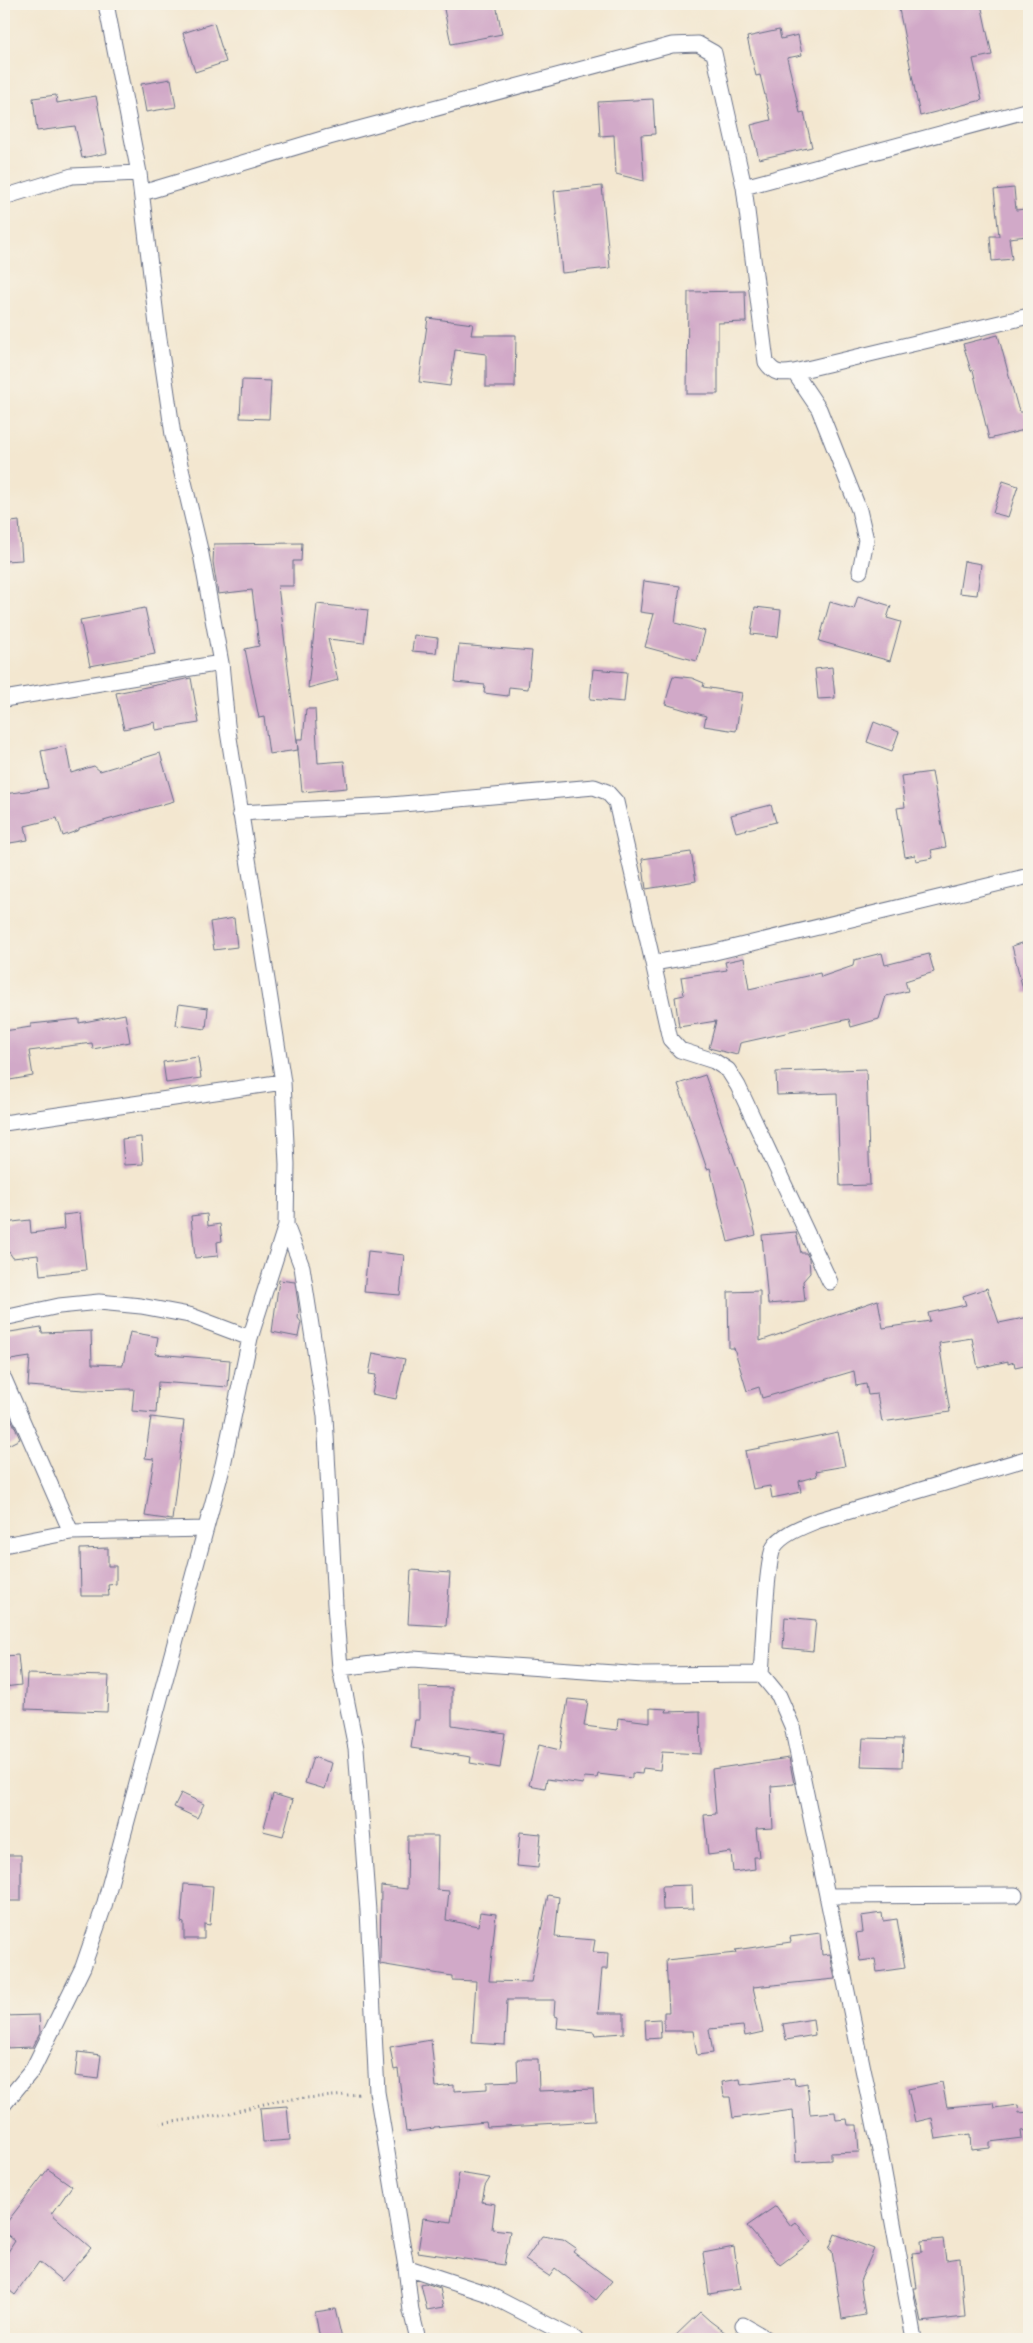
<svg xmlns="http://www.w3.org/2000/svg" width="1033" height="2343" viewBox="0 0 1033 2343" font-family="'Libre Caslon Text',serif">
<rect width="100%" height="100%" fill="#f7f3e8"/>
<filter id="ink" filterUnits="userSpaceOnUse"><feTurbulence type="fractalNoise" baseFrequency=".02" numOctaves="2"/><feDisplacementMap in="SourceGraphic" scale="10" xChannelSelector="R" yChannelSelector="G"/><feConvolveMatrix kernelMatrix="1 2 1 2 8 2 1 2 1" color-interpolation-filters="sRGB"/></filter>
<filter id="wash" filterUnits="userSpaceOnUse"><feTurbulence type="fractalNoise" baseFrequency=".0096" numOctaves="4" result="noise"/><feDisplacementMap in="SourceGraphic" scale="20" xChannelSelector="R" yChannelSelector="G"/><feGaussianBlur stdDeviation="1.12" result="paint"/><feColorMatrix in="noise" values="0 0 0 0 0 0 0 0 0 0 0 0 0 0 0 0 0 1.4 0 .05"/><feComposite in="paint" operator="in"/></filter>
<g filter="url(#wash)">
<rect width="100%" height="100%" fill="#f3e7d0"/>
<g id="blocks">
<path fill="#d1a9c8" d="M443,4H496L502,34L451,44Z
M898,4H981L992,55L973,59L982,100L920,116Z
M214,23L226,62L195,72L183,33Z
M779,30L781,39L798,35L802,55L787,58L800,113L804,112L812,147L759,159L751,125L771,120L760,75L756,76L747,37Z
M171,79L176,107L146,112L141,84Z
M56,95L57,103L96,96L107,153L82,158L75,126L37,131L33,98Z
M653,99L655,134L641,135L644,181L616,174L614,135L600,136L598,102Z
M602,186L610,268L562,273L554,191Z
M1014,188L1016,210L1025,209L1028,236L1009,238L1012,259L992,261L990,236H999L994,190Z
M745,291L746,322L718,323V394H687L688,292Z
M428,318L473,324L471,335H516L515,387H486V354L455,350L450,386L419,382Z
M998,335L1017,405L1020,412H1024L1028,429L989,439L973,370L971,371L963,344Z
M242,380L271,381L269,419L240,418Z
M1003,481L1018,486L1008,517L993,513Z
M19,521L22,560L4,561V523Z
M302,543L301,561H293V586H278L298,750L269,754L264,717L259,718L245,649L259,646L252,590L218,594L213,562L214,544Z
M964,561L981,564L977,595L959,593Z
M644,581L680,586L675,623L705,631L697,661L645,647L654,614L640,612Z
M858,596L891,606L887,618L901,622L890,661L819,641L830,602L854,609Z
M317,604L368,610L364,643L328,639L338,680L308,688Z
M755,607L781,610L778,637L751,634Z
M145,608L155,654L90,666L80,620Z
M414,635L438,638L436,653L412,651Z
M459,645L532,651L528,689L509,687L508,696L484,693L485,685L455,682Z
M832,667L835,698L818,699L815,669Z
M593,669L627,672L624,702L590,699Z
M673,676L692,678L704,683L703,687L742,693L736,731L704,726L706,716L665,704Z
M191,678L199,723L156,730L155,722L124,729L116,693Z
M306,709H315L318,763L344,761L347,788L302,792L297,739H303Z
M874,722L899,732L892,751L867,742Z
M66,746L71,773L94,766L100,771L160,753L174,801L79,828V830L63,836L57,818L25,826L28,840L4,844V794L48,788L41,751Z
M932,772L946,847L931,850L933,858L916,861L915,855L905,857L897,808L905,807L901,776Z
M771,805L776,822L736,832L731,815Z
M691,852L696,881L646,889L642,859Z
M234,918L237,947L214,950L210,922Z
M1029,941V993H1024L1012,946Z
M882,953L885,965L929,954L934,972L905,981L908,991L886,996L879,1019L851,1027L849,1019L740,1043L737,1055L709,1048L716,1021L679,1027L675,997L684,995L681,977L727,970L725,962L744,958L749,989L820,973L821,977L853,966L854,960Z
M179,1004L208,1008L206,1029L176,1025Z
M125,1014L130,1042L93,1049L92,1043L29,1051L33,1076L4,1081V1031L31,1027V1024L79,1019V1023Z
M198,1057L201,1078L166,1083L163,1062Z
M866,1069L870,1185L840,1186L837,1093L777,1095L776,1072Z
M705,1075L743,1184L756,1235L728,1242L710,1168L707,1169L678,1084Z
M141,1137L143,1164L124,1165L122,1139Z
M80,1213L86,1270L40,1275L38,1255L13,1258L9,1252L4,1253V1223L30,1220L31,1233L64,1229L63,1215Z
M207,1214L208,1226L220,1224L222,1241L217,1242L218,1256L195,1258L191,1216Z
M796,1232L801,1253H806L809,1258L810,1273L803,1281L805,1301L768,1304L762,1235Z
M368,1251L404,1255L400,1295L364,1292Z
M279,1280L295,1282L299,1310L298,1318L301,1322L298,1337L272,1332Z
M987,1288L999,1323L1029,1317V1364L1015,1367L1014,1362L1008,1364V1361L978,1368L972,1338L939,1343L950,1412L882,1422L877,1394L868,1395L866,1384L856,1386L854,1371L762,1398L759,1387L747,1391L734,1348H729L728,1292L760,1291V1341L878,1300L883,1328L930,1321L928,1313L966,1305L963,1296Z
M41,1327L42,1333L91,1331L92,1364L123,1365L130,1332L158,1337L155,1354L230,1360L228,1387L158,1382L156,1413L132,1411L134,1389L84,1390L28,1386L30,1357L4,1361V1333Z
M373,1353L405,1359L396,1399L372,1394L376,1375L369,1374Z
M4,1402L20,1439L4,1447Z
M151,1417L184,1421L172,1520L145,1516L154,1459L145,1458Z
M838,1432L845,1466L816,1471L817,1476L799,1481L801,1492L772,1498L770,1486L753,1489L745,1451Z
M108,1548V1566H116V1584L108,1585L109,1596H81L80,1549Z
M411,1570L450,1573L446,1626L408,1624Z
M785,1617L816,1620L813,1651L783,1648Z
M18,1655L21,1685L4,1687V1656Z
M27,1674L109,1676L107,1712L25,1709Z
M419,1687L452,1688V1725L505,1733L500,1768L470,1763L471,1757L411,1748L415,1720H419Z
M568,1699L588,1701L584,1726L617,1730L618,1718L650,1722V1708L667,1709L666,1712L700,1711L701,1754L662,1752L660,1770L643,1768L642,1774L632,1773V1778L598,1774L597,1778L584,1777L583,1784L547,1779L545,1788L529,1785L539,1745L560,1750Z
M863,1738L903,1739L902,1767L861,1766Z
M313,1757L332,1763L325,1789L305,1783Z
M789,1758L794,1784L771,1786L773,1828L756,1829L759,1857H754L755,1869L733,1872L731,1852L708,1855L704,1815L716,1814L712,1769Z
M181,1793L204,1804L197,1818L174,1807Z
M273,1794L293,1800L283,1836L263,1831Z
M520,1832L541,1834L538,1868L517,1866Z
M408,1836H438L437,1890L449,1891L446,1920L478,1926L480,1912L496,1914L489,1981L531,1982L548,1895L559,1897L555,1937L595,1940L593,1952L608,1953L607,1969H602L598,2013H624V2033L595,2035L594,2032L557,2028L558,2017L554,2016L555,2000H507L505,2045L472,2043L476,1981L452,1980V1976L380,1964L381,1886L407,1889Z
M4,1855H21V1901H4Z
M184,1884L213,1886L210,1925L204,1924V1939H184V1923L181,1922Z
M692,1885L693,1909L663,1910L662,1886Z
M882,1913L883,1921L897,1919L905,1968L877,1972L875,1959L860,1961L856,1933L863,1932L861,1916Z
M820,1933L822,1955L830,1954L835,1979L753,1987L763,2032L745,2036L743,2026L709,2029L713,2053L697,2055L693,2031H664V2012H669L666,1960L736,1953L735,1950L791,1942L790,1937Z
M39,2015L40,2033L33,2047L4,2048V2016Z
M660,2019L661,2038L646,2039L645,2020Z
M813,2019L815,2035L786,2040L783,2024Z
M431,2040L436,2087L454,2085V2091L487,2089V2082L518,2081L517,2059H538L539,2091L593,2089L595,2121L487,2127L486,2122L434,2127V2128L406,2132L398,2069L394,2070L390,2047Z
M78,2052L101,2055L98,2079L75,2076Z
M794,2078L795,2085L807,2083L810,2114L835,2112L836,2120L847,2119L848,2125H857L859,2152L831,2153V2160L796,2162L793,2110L733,2118L730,2097H724L722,2082L740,2079L741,2085Z
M942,2082L947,2107L993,2103L994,2108L1018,2105L1019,2113L1029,2112V2130L1021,2131L1022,2138L990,2142V2148L971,2150L970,2134L936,2139L932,2118L915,2122L908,2089Z
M287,2106L290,2140L263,2142L260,2108Z
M48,2169L72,2186L52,2214L91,2248L62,2281L39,2262L15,2295L4,2286V2258L15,2241L4,2232V2226Z
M459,2173L490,2178L485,2186L482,2202L495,2204L492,2229L510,2231L504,2265L418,2252L423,2218L451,2222Z
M776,2206L791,2226L796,2222L811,2242L780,2265L747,2226Z
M835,2234L874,2249L860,2281L865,2315L842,2319L832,2251L829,2249Z
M542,2236L563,2239L576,2248L573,2252L612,2281L596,2300L555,2268L549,2276L525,2260Z
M943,2239L946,2260L960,2258L965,2317L921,2322L914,2288H917L912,2253L922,2252L921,2241Z
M734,2247L740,2289L709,2294L703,2253Z
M425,2283L440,2288L444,2307L427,2310L421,2284Z
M335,2309L342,2339H320L315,2312Z
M700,2312L710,2321L734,2339H672Z"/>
</g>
</g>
<g filter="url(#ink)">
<use href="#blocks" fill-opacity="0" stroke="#676f86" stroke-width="1"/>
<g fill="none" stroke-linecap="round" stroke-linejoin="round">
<g stroke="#676f86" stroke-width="17">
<path id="street" d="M744,187L1029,110
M142,193L329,137L672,45L698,44L714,53L744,187L766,362C774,374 780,374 794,372L1029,316
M4,197L72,176L139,173
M794,372L819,409L859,510L866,540L860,571
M4,699L221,663
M240,813L391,805L594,787L607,792L616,802L653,963L711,953L1029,876
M653,963L670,1039L680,1050L714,1061L728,1070L738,1086L830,1282
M4,1123L283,1082
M286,1225L302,1267L325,1416L335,1605L340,1668L356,1748L368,1911L377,2092L406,2267L411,2311L418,2339
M4,1318L59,1306L99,1302L141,1306L189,1315L250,1338
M4,1379L71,1532
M4,1545L71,1532L205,1529
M340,1668L413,1659L643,1675L761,1674L779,1696L792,1726L880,2151L914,2339
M761,1674C763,1653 766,1560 774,1547C782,1534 802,1527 816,1521L1029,1458
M827,1896L1015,1895
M4,2104L33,2069L83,1967L104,1906L223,1465L250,1338L286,1225L287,1164L283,1082L227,725L221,663L201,554L173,435L157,325L139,173L106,4
M406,2267L488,2294L575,2339
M743,2325L767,2339"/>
</g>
<path stroke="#676f86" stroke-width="3" stroke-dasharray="1 4" stroke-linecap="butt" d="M160,2124L226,2114L279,2100L361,2094"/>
<use href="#street" stroke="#fff" stroke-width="15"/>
</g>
</g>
<rect width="1033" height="2343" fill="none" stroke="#f7f3e8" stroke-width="20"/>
</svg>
